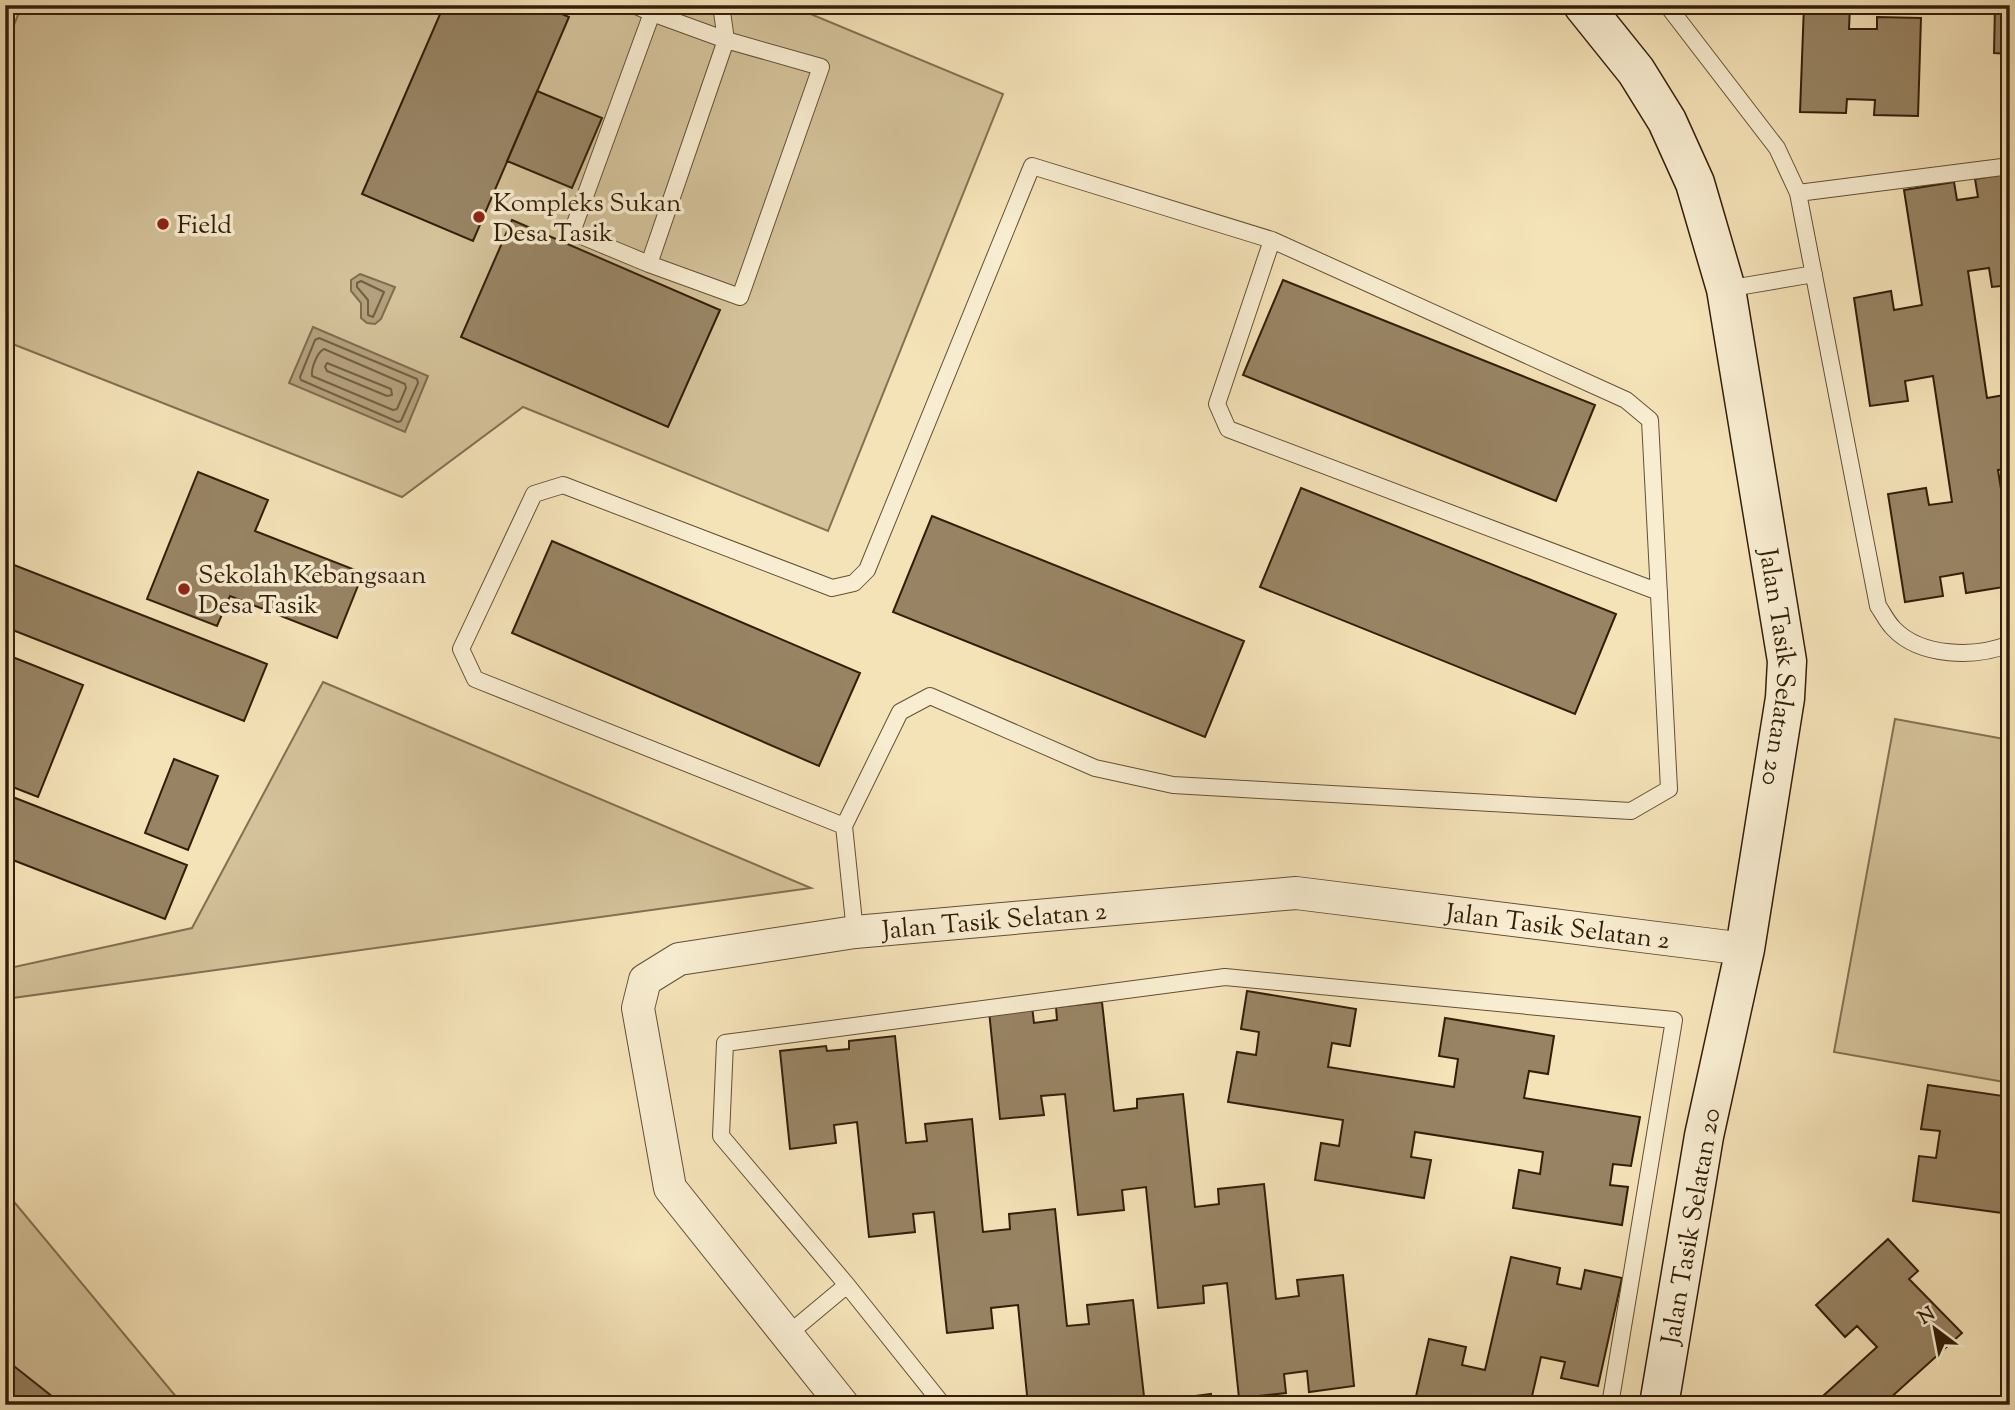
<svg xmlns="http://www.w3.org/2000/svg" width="2015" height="1410" viewBox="0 0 2015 1410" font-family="'Sorts Mill Goudy',serif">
<rect width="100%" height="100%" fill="#f5e3b8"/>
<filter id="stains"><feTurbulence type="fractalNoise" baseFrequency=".00286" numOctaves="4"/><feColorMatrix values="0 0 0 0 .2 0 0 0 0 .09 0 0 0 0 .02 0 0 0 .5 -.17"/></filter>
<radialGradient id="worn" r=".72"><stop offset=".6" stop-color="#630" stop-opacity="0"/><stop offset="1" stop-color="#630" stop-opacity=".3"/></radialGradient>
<path fill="#d4c29a" stroke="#847052" stroke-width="2" d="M22,5H789L1003,94L828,531L523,407L402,497L5,341V47Z
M323,682L811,888L5,999V969L192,928Z
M1895,719L2010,740V1083L1834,1052Z
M5,1191L183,1405H5Z"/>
<path fill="#b3a07c" stroke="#806c4e" stroke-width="2" d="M360,274L395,287L381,319L375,324L367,323L361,318V303L351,291V280Z
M313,327L428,376L405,432L289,383Z"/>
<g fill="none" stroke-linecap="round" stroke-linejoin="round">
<path stroke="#735f42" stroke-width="2" d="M361,281L384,292L373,317L368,315V300L357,287V283Z
M319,338L417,379L418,383L401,421L398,422L301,380L300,377L315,340Z
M324,349L405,384L406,388L397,409L393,410L312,376C311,369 317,352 324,349Z
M327,363L391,389L392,395L387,396L327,371L325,367Z"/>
</g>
<path fill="#988464" stroke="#331e09" stroke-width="2" d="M444,5H541L569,17L473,241L362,194Z
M1732,5H1778V14L1732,13Z
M1804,5H1850L1849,29H1877V17L1921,18L1918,116L1874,115L1875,100L1847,99L1846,113L1800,112Z
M1995,5H2010V54L1994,53Z
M537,91L602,118L572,188L507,161Z
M2010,173V285L1992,287L1989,268L1968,271L1987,398L2010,394V469L1998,470L2010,546V586L1966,593L1963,573L1940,577L1943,596L1905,602L1888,494L1926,488L1929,505L1952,502L1933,376L1905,381L1908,401L1870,406L1854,298L1891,291L1894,310L1922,305L1904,190L1954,182L1957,200L1978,197L1975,179Z
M512,220L720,310L668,427L461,337Z
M1283,280L1595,405L1556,501L1243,375Z
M198,472L268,500L255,531L363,573L337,638L230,596L217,626L147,599Z
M1301,488L1616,614L1575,714L1260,587Z
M932,516L1244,641L1205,737L893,612Z
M552,541L860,673L819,766L512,633Z
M14,565L267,664L244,721L5,627V586Z
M5,654L83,685L38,797L5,784Z
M174,759L218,776L188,850L145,833Z
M5,794L187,865L165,919L5,857Z
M1247,991L1356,1009L1350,1046L1332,1043L1328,1067L1454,1087L1458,1059L1439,1056L1445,1018L1554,1036L1548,1074L1529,1071L1524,1098L1640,1117L1631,1166L1613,1164L1610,1185L1628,1187L1622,1225L1513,1208L1519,1170L1540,1174L1543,1152L1415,1132L1411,1157L1431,1160L1424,1198L1315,1180L1321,1143L1339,1146L1343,1120L1228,1102L1237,1052L1256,1055L1259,1032L1241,1029Z
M1102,1002L1114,1111L1137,1108V1099L1183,1094L1195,1207L1219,1204L1218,1189L1264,1184L1276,1299L1299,1296L1297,1280L1343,1275L1354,1386L1309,1392L1307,1371L1284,1374L1286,1393L1239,1398L1227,1283L1203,1286L1204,1303L1158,1308L1146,1187L1122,1190L1124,1210L1078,1215L1065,1094L1041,1096L1044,1115L1000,1119L989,1011L1032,1006L1034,1023L1057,1020L1056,1007Z
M895,1036L906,1143L927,1141L925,1124L972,1119L983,1232L1010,1229L1009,1214L1055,1209L1067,1326L1089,1324L1087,1305L1133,1300L1145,1405H1098L1097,1398L1074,1401L1075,1405H1028L1018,1305L991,1308L993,1328L947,1333L934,1212L913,1214L915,1232L869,1237L857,1122L834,1125L836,1143L790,1149L780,1051L826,1046L827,1051L849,1049V1041Z
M1928,1085L2010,1097V1149L2007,1167L2010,1168V1214L1913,1201L1919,1156L1936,1158L1940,1131L1921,1129Z
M1888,1239L1918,1271L1909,1279L1962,1333L1888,1400L1893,1405H1813L1877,1347L1857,1326L1845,1337L1816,1305Z
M2009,1240H2010V1288L2002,1287Z
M1511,1257L1560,1268L1557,1284L1581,1289L1585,1270L1622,1278L1598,1386L1561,1378L1565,1362L1541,1357L1530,1405H1414L1429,1339L1466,1347L1462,1365L1485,1370Z
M5,1359L63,1405H5Z
M1211,1394L1212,1405H1166L1165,1400Z"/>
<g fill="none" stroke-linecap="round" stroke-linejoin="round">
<g stroke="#644f35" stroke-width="18">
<path id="lane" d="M634,5L652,13
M1667,5L1777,148L1798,193L1878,606C1883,613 1887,622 1894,629C1921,657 1975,658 2010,644
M1798,193L2010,166
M1272,240L1217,404L1228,429L1659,592
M649,264L726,40L821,67L740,297L649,264L572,232L652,13L726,40L721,5
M1726,289L1814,274
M844,826L475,679L461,649L534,494L563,485L832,588L854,583L867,570L1032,166L1272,240L1626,400L1650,420L1669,789L1631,811L1173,785L1095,768L930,696L900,712L844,826L855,932
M787,1335L847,1285
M943,1405L847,1285L721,1136L725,1043L1225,977L1674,1020L1610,1405"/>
</g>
<g stroke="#644f35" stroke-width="34">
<g id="street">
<path id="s1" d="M843,1405L670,1188L638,1008L645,980L679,959L855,932L1296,893L1745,949"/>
</g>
</g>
<g stroke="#331e09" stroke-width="41">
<g id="secondary">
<path id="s2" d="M1583,5L1636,71L1667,121L1695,183L1726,289L1787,661L1785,698L1745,949L1704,1136L1659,1405"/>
</g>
</g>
<use href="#lane" stroke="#f8edd1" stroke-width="16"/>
<use href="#street" stroke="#f8edd1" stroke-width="32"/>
<use href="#secondary" stroke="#f8edd1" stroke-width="38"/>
</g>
<g fill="#8f2418" stroke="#f8edd1" stroke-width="2.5">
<circle cx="479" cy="217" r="7"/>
<circle cx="163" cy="224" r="7"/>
<circle cx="184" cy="589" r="7"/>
</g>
<g text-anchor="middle" stroke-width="7" stroke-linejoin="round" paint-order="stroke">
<g font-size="26" fill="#331e09" stroke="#f8edd1" text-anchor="start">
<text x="493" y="211">Kompleks Sukan<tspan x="493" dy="30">Desa Tasik</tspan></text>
<text x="177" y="233">Field</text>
<text x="198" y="583">Sekolah Kebangsaan<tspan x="198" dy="30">Desa Tasik</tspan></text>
</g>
<g font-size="26" fill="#331e09" stroke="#f8edd1">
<text dy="9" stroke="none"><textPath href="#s2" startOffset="705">Jalan Tasik Selatan 20</textPath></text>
<text dy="9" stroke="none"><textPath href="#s1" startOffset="847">Jalan Tasik Selatan 2</textPath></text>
<text dy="9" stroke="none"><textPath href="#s1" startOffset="1414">Jalan Tasik Selatan 2</textPath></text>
<text transform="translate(1690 1226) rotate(-80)" y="9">Jalan Tasik Selatan 20</text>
</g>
</g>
<rect width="2015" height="1410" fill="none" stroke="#f5e3b8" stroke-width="28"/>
<rect x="7" y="7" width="2001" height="1396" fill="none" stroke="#331e09" stroke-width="3.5"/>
<rect x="14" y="14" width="1987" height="1382" fill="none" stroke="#331e09" stroke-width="2"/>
<g transform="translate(1935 1329) rotate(328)" stroke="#f8edd1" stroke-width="5" paint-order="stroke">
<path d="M0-5L12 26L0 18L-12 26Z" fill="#331e09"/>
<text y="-10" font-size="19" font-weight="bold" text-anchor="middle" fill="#331e09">N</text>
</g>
<rect width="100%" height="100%" filter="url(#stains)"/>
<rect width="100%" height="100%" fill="url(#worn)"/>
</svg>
